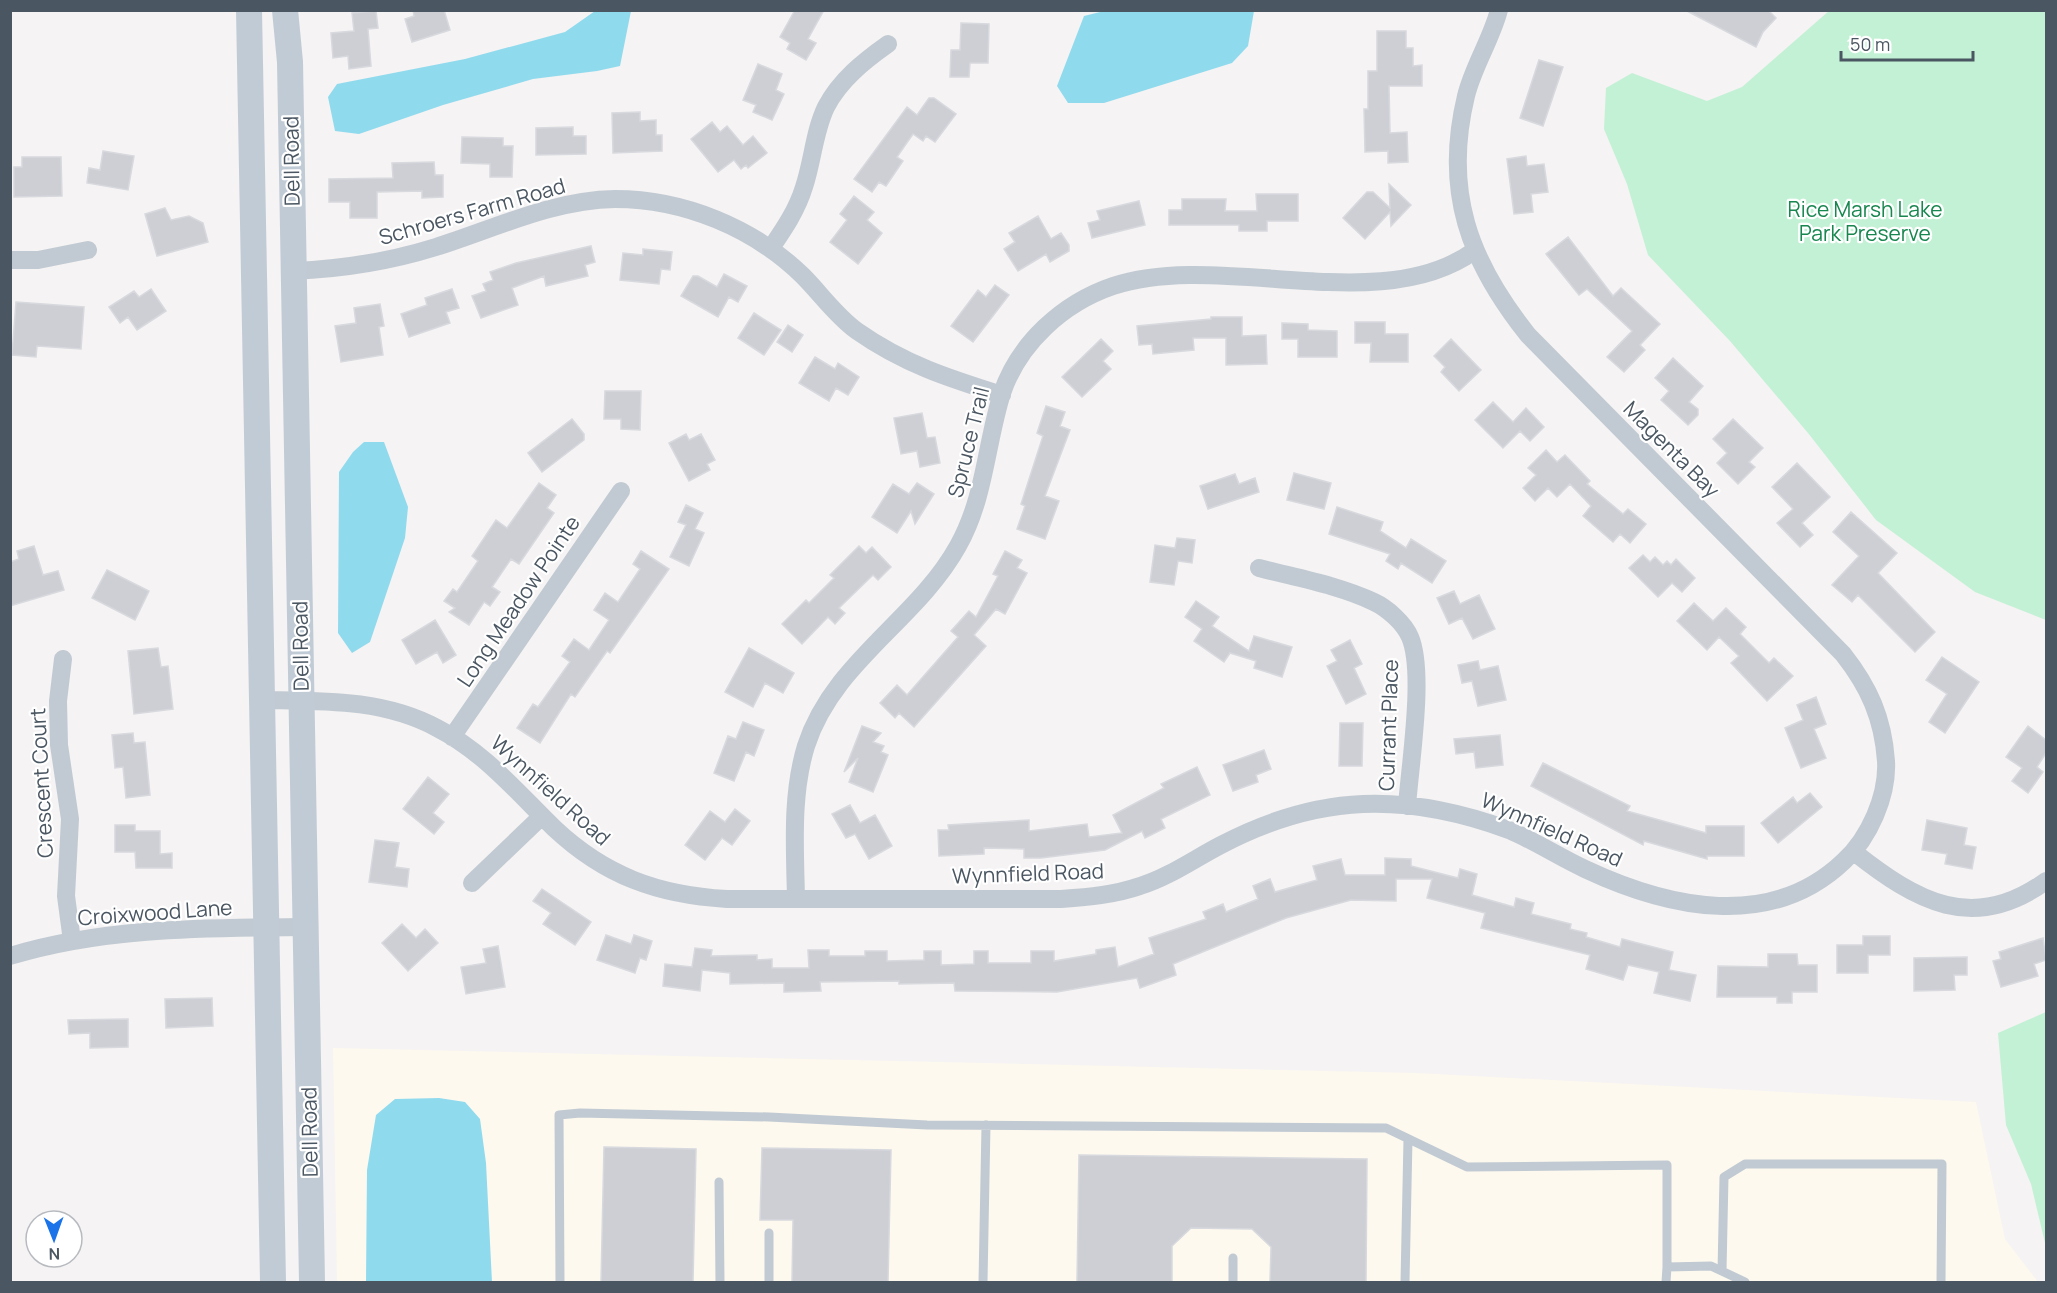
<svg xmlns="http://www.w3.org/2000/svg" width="2057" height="1293" font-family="Manrope,sans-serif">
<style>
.commercial{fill:#fdf9ef}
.green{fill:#c3f1d5}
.water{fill:#90daee}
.building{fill:#cdcfd5;stroke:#d7d9de;stroke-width:1.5}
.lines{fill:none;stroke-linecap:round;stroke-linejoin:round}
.service{stroke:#c1cad2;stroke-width:9}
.minor{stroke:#c1cad2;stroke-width:18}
.secondary{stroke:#c1cbd6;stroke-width:26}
.labels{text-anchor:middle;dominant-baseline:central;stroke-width:4.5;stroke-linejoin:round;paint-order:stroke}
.street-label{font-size:21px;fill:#4a5661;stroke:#fff}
.park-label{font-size:21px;fill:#17864f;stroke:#fff}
</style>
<rect width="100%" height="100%" fill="#f5f3f3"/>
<path class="commercial" d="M333,1048L1416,1073L1976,1102L2005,1239L2038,1282H337Z"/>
<path class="green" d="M1830,10L2046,11V620L1975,592L1876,520L1808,433L1730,341L1648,255L1627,184L1604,129L1606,88L1632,73L1707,101L1742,87Z
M2046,1012V1247L2031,1184L2006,1125L1998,1033Z"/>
<path class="water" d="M1108,10H1254V11L1248,46L1232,63L1104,103H1068L1057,86L1084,16Z
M595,11H631L620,66L597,71L533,79L443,105L359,134L335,131L328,97L337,84L465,59L565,32Z
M364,442H384L408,507L405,538L370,642L352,653L338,633L339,472L353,452Z
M439,1098L465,1102L480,1119L486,1163L492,1282H366L367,1170L376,1115L395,1099Z"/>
<path class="building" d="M413,10H444L450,30L412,42L405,19L414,16Z
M795,10H824L808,39L816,43L806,60L787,49L790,43L780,37Z
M1685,10H1768L1776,18L1763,32L1756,47Z
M376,11L378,28L368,29L371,66L349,69L348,56L333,58L331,33L354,31L352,13Z
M961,23L989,24L988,63H970L969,77H950L951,50H960Z
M1377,31H1406V48H1413V66L1422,65V86H1389L1390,133L1407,132L1408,162L1388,163V151L1365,152L1364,109H1368V71H1377Z
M1539,60L1563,67L1543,126L1520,118Z
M758,64L782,74L776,90L784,94L772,120L753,112L756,105L743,100Z
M929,98H934L956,114L935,142L926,136L923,141L913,134L897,157L903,161L886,186L879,182L872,192L854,179L907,107L917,115Z
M640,112V121L656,120V135H662V151L613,153L612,113Z
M712,122L720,132L727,126L743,145L753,136L767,153L748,168L746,165L741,169L734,160L718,172L691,139Z
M573,127V136H586V154L536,155V128Z
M462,137L503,138V146H513L512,177H490V164L461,163Z
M103,151L134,156L128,190L87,183L89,168L100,170Z
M1526,156L1527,166L1544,164L1548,192L1531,194L1533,212L1514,214L1507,159Z
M22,157H61L62,196L14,197V167H22Z
M434,162L435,175H443V197L422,198V191L377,192V218H350V202H329V179L393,178L392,163Z
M1389,184L1411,205L1391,226L1390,212L1365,239L1343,218L1367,192H1373L1390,208Z
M1256,194H1298V221H1267V231H1239V225H1169V210H1182V199H1226L1225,211H1257Z
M854,196L874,212L867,220L882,233L858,264L830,242L847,220L840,214Z
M1139,201L1145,225L1092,238L1088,223L1100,220L1097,211Z
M165,208L171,220L189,216L203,223L208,242L157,256L145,214Z
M1038,216L1051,239L1061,233L1069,245V251L1050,262L1046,254L1018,271L1004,249L1015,242L1009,233Z
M1568,237L1613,296L1621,288L1660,324L1640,345L1645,350L1624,372L1607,357L1632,331L1587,289L1579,295L1546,254Z
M591,246L595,262L585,265L588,276L546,286L544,276L512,288L518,305L481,318L472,296L486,291L483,284L493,280L490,272L516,263Z
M643,249L672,252L670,270L661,269L659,284L620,280L623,253L643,255Z
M724,274L747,286L738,302L729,297L718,317L681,296L693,276H698L717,287Z
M995,285L1009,295L973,342L951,326L978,290L986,297Z
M151,289L166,311L137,330L128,317L120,323L109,307L134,291L139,297Z
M452,289L459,308L446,312L450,323L409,337L401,314L427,305L425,298Z
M16,302L84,307L81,349L37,346L36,357L12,355Z
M380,304L384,326L379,327L383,355L341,362L335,326L356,323L354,308Z
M754,313L781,330L764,355L738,338Z
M1211,317H1242V336L1266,335L1267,364L1226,365V338H1193L1194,350L1153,354L1152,344L1139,345L1137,326L1211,319Z
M1355,322H1385V334H1408V362H1370L1371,343H1355Z
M1282,323L1308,324V330L1337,331V357H1298V339H1282Z
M788,325L803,335L792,352L777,342Z
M1101,339L1113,351L1103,361L1111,369L1082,397L1062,377Z
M1451,339L1481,370L1459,391L1441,372L1445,367L1434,356Z
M815,357L835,369L838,363L859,377L848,395L836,388L829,401L799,383Z
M1673,358L1703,386L1689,402L1698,409V415L1688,425L1661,400L1669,391L1655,378Z
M605,391H641L640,430L621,429V419H604Z
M1493,402L1513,422L1526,408L1544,427L1530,441L1520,431L1503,448L1475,420Z
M1046,406L1065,412L1060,426L1070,430L1045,496L1059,501L1045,539L1017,529L1025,506L1021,504L1043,436L1037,433Z
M922,413L927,438L935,437L940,463L920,467L917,451L901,454L894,418Z
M572,419L584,434V440L542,472L528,453Z
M1733,419L1763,448L1749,462L1755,467L1738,484L1717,463L1727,453L1713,439Z
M686,434L689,440L701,434L715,460L707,464L710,470L689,481L669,443Z
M1546,450L1557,462L1565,455L1590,481L1587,484L1623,514L1628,509L1646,524L1630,543L1620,534L1613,542L1583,516L1591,506L1570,484L1557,497L1548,488L1535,501L1523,488L1536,475L1528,468Z
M1797,463L1830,497L1802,523L1813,535L1800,547L1777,523L1793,509L1772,487Z
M1294,473L1331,483L1324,509L1287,500Z
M1235,474L1239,484L1255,478L1259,492L1208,509L1200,486Z
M539,483L556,495L547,508L554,513L519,564L511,559L492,587L500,592L490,606L484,602L469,625L449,612L455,608L444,601L453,589L457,592L478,561L472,556L496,520L507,528Z
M917,483L934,494L915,524L911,511L897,533L872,517L893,484L909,494Z
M686,505L703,513L695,529L704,533L689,566L670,557L686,525L678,522Z
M1337,507L1383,522L1380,531L1406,548L1411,539L1446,561L1432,583L1401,563L1398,569L1386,561L1390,554L1329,534Z
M1851,512L1897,553L1878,573L1935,632L1915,652L1858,595L1852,602L1832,585L1859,556L1833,532Z
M1177,538L1195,540L1192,563L1178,561L1174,585L1150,582L1155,545L1175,548Z
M34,546L43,575L58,571L64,590L10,606V562L19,559L17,551Z
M859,546L866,553L872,547L891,567L878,580L873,575L839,608L845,613L835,624L828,617L802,644L782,624L806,600L809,603L834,578L830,575Z
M641,551L669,569L610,653L607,651L575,697L571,694L540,743L517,728L533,704L538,707L570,662L562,656L574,639L589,650L609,620L594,610L605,593L618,602L640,569L633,564Z
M1005,551L1022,560L1017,568L1027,573L1005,614L996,609L974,635L986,646L914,727L899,713L895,718L880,703L897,685L907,695L958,637L951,631L969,611L976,617L998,576L993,574Z
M1643,555L1650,562L1655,557L1663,565L1667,561L1671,565L1676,559L1695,578L1682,592L1672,583L1658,597L1629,568Z
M107,570L149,591L135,620L92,598Z
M1454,591L1460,604L1479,595L1495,629L1473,639L1462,618L1449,624L1437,598Z
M1196,601L1219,617L1212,626L1249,651L1254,636L1292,647L1282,677L1254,668L1256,661L1230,653L1224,662L1194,641L1202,629L1185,617Z
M1694,603L1713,621L1726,608L1746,627L1740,634L1769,663L1774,658L1793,676L1767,701L1731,663L1739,656L1719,637L1707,650L1677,621Z
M435,620L456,655L443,663L437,652L416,664L402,640Z
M1350,640L1362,664L1354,668L1366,694L1346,704L1327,666L1337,661L1331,650Z
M158,648L161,667L168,666L173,709L134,714L128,651Z
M749,648L794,673L783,693L765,683L753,707L725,692Z
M1942,657L1979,682L1945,733L1929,722L1947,694L1926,680Z
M1478,661L1480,670L1498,666L1506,700L1478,706L1472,681L1462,683L1458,665Z
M1816,697L1826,724L1814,729L1826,758L1801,768L1785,728L1803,720L1797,705Z
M743,722L764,730L754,756L746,752L734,781L714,773L728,736L736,739Z
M1340,723H1363L1362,766H1339Z
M862,726L881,733L873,742L884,746L881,752L888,755L873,792L849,782L858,758L844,772Z
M2028,726L2046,740V753L2037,767L2043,772L2028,793L2012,781L2022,768L2006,757Z
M133,733L134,743L145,742L150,795L126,798L123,767L115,768L112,735Z
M1500,735L1503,765L1476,768L1474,752L1456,754L1454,739Z
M1264,750L1271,769L1256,775L1258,782L1233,791L1223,765Z
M1543,763L1630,806L1627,811L1706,833V826H1744V856H1707V859L1644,841L1643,845L1531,786Z
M1197,767L1210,795L1161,819L1165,828L1145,838L1142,831L1105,850L1041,858H1024V849L984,848V854L939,856L938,830H949L948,825L1029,820V831L1087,824L1089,837L1122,833L1113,815L1164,788L1161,784Z
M428,777L449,794L433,813L444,822L434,834L403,809Z
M1810,793L1822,807L1778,843L1761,823L1793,797L1797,803Z
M850,805L860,823L875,815L892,846L869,859L855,834L846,838L832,814Z
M735,809L750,821L732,845L722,838L705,860L685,845L710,811L725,822Z
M1927,820L1967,828L1964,845L1976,847L1972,869L1945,864L1947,854L1922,850Z
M115,825H135V831H160V854L172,853V868H136L135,852H115Z
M375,840L399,843L395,867L409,869L407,887L369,882Z
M1385,858L1411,859V866L1458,878L1460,869L1477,874L1472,895L1514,907L1516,898L1534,903L1531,914L1571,924L1570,929L1587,933L1586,937L1620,947L1622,939L1673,952L1669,970L1696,975L1690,1001L1654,993L1659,972L1628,965L1623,980L1586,969L1590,955L1481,928L1485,913L1427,898L1432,879H1396V901L1351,900L1286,918L1173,964L1176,975L1140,988L1137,978L1057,992L955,991L954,983L899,984V981L820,982L821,991L784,992V983L730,984V973L702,970L700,991L663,986L665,964L692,967L695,948L712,950L711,956L757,955V960L772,959V968H809L808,950H829V956H865V951H887V961L924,960V951H941V965L974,964V951H988V963H1031V951H1054V961L1096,954V950L1115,947L1118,967L1154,954L1149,938L1206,919L1203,912L1223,904L1226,912L1258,899L1253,886L1270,879L1275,892L1317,880L1313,866L1341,859L1345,875H1385Z
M542,889L591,922L575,945L543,924L551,913L533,901Z
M402,924L416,938L425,929L438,943L408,971L382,943Z
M606,935L631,944L634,935L652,941L646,960L640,958L635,973L597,960Z
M1863,936H1890V955H1868V973H1837V945H1863Z
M2043,938L2046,960L2034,964L2038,976L2001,987L1993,961L2001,959L1999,952Z
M498,946L505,987L466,994L461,967L486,963L483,949Z
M1768,954H1797L1798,965H1817V992H1792V1003H1777V997H1717L1718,966L1768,967Z
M1967,957V975H1954L1955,990L1914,991V958Z
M212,998L213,1026L166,1028L165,999Z
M128,1019V1047L90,1048V1033L69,1034L68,1020Z
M604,1147L696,1149L693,1282H601Z
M762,1148L891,1150L888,1282H792L793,1220H760Z
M1079,1155L1367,1159L1366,1282H1270L1271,1247L1252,1229L1191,1228L1172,1246V1282H1077Z"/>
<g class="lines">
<path class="service" d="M719,1182L720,1282
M1722,1271L1724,1177L1745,1164H1942L1941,1282
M560,1282L559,1115L580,1113L769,1117L927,1125L1386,1128L1467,1167L1667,1165V1267
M769,1282V1233
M983,1282L986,1125
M1233,1282V1258
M1405,1282L1408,1139
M1666,1282L1667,1267L1711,1266L1745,1282"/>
<path class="minor" d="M771,248C784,229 797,210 804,187C813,160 814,132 826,107C840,80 864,61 888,44
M10,260H38L88,250
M293,271C342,269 388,262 436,247C494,229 552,200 615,199C684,199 754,228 803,276C821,294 836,316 857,331C904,364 948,378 1002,395
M1259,568C1297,578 1338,585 1374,602C1387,608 1404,623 1410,637C1425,672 1410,764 1407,806
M63,659L58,701L59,745L70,819L66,896L72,941
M264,700C323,701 383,699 437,728C484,752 517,792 554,828C605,876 658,895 727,899H1061C1088,897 1114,895 1140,886C1169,877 1194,859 1221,845C1265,822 1313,806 1363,804C1412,802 1463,813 1509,830C1535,841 1559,857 1585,869C1668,908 1771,931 1844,861C1869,838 1888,796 1886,761C1883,718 1869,687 1843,654L1528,335C1469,261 1443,191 1466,96C1473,67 1491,40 1499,10
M452,737L621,491
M1854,852C1916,901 1973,934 2046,881
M472,883L542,816
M796,899C795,848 791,795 806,746C833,662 917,620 958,546C985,498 986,444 1002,393C1019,343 1063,303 1113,286C1221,250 1380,319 1474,251
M10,956C105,927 206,928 304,927"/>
<path class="secondary" d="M249,10L273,1282
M285,10L290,62L312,1282"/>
</g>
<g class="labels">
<g class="street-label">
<text transform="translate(291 161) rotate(-91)">Dell Road</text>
<text transform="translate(472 211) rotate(-16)">Schroers Farm Road</text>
<text transform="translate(968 442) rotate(-76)">Spruce Trail</text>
<text transform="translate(1672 449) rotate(45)">Magenta Bay</text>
<text transform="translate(518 601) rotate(-56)">Long Meadow Pointe</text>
<text transform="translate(300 646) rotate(-91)">Dell Road</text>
<text transform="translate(1388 725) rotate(-88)">Currant Place</text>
<text transform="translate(41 783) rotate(-93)">Crescent Court</text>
<text transform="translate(551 790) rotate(42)">Wynnfield Road</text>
<text transform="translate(1552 829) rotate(24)">Wynnfield Road</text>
<text transform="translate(1028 873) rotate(-2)">Wynnfield Road</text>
<text transform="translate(155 912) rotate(-4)">Croixwood Lane</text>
<text transform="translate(309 1132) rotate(-91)">Dell Road</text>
</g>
<g class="park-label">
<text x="1865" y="209">Rice Marsh Lake<tspan x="1865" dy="24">Park Preserve</tspan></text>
</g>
</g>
<rect width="2057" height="1293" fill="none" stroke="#4a5661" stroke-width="24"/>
<g transform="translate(54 1239) rotate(179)"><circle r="28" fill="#ffffff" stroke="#b7bbc0" stroke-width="1.5"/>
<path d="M0-4.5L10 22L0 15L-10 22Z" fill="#1a73e8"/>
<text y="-9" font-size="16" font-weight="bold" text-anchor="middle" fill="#4a5661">N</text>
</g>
<path d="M1841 51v9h132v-9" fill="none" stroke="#4a5661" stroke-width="3"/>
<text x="1850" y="51" font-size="18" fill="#4a5661" stroke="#ffffff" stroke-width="4.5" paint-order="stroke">50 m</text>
</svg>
